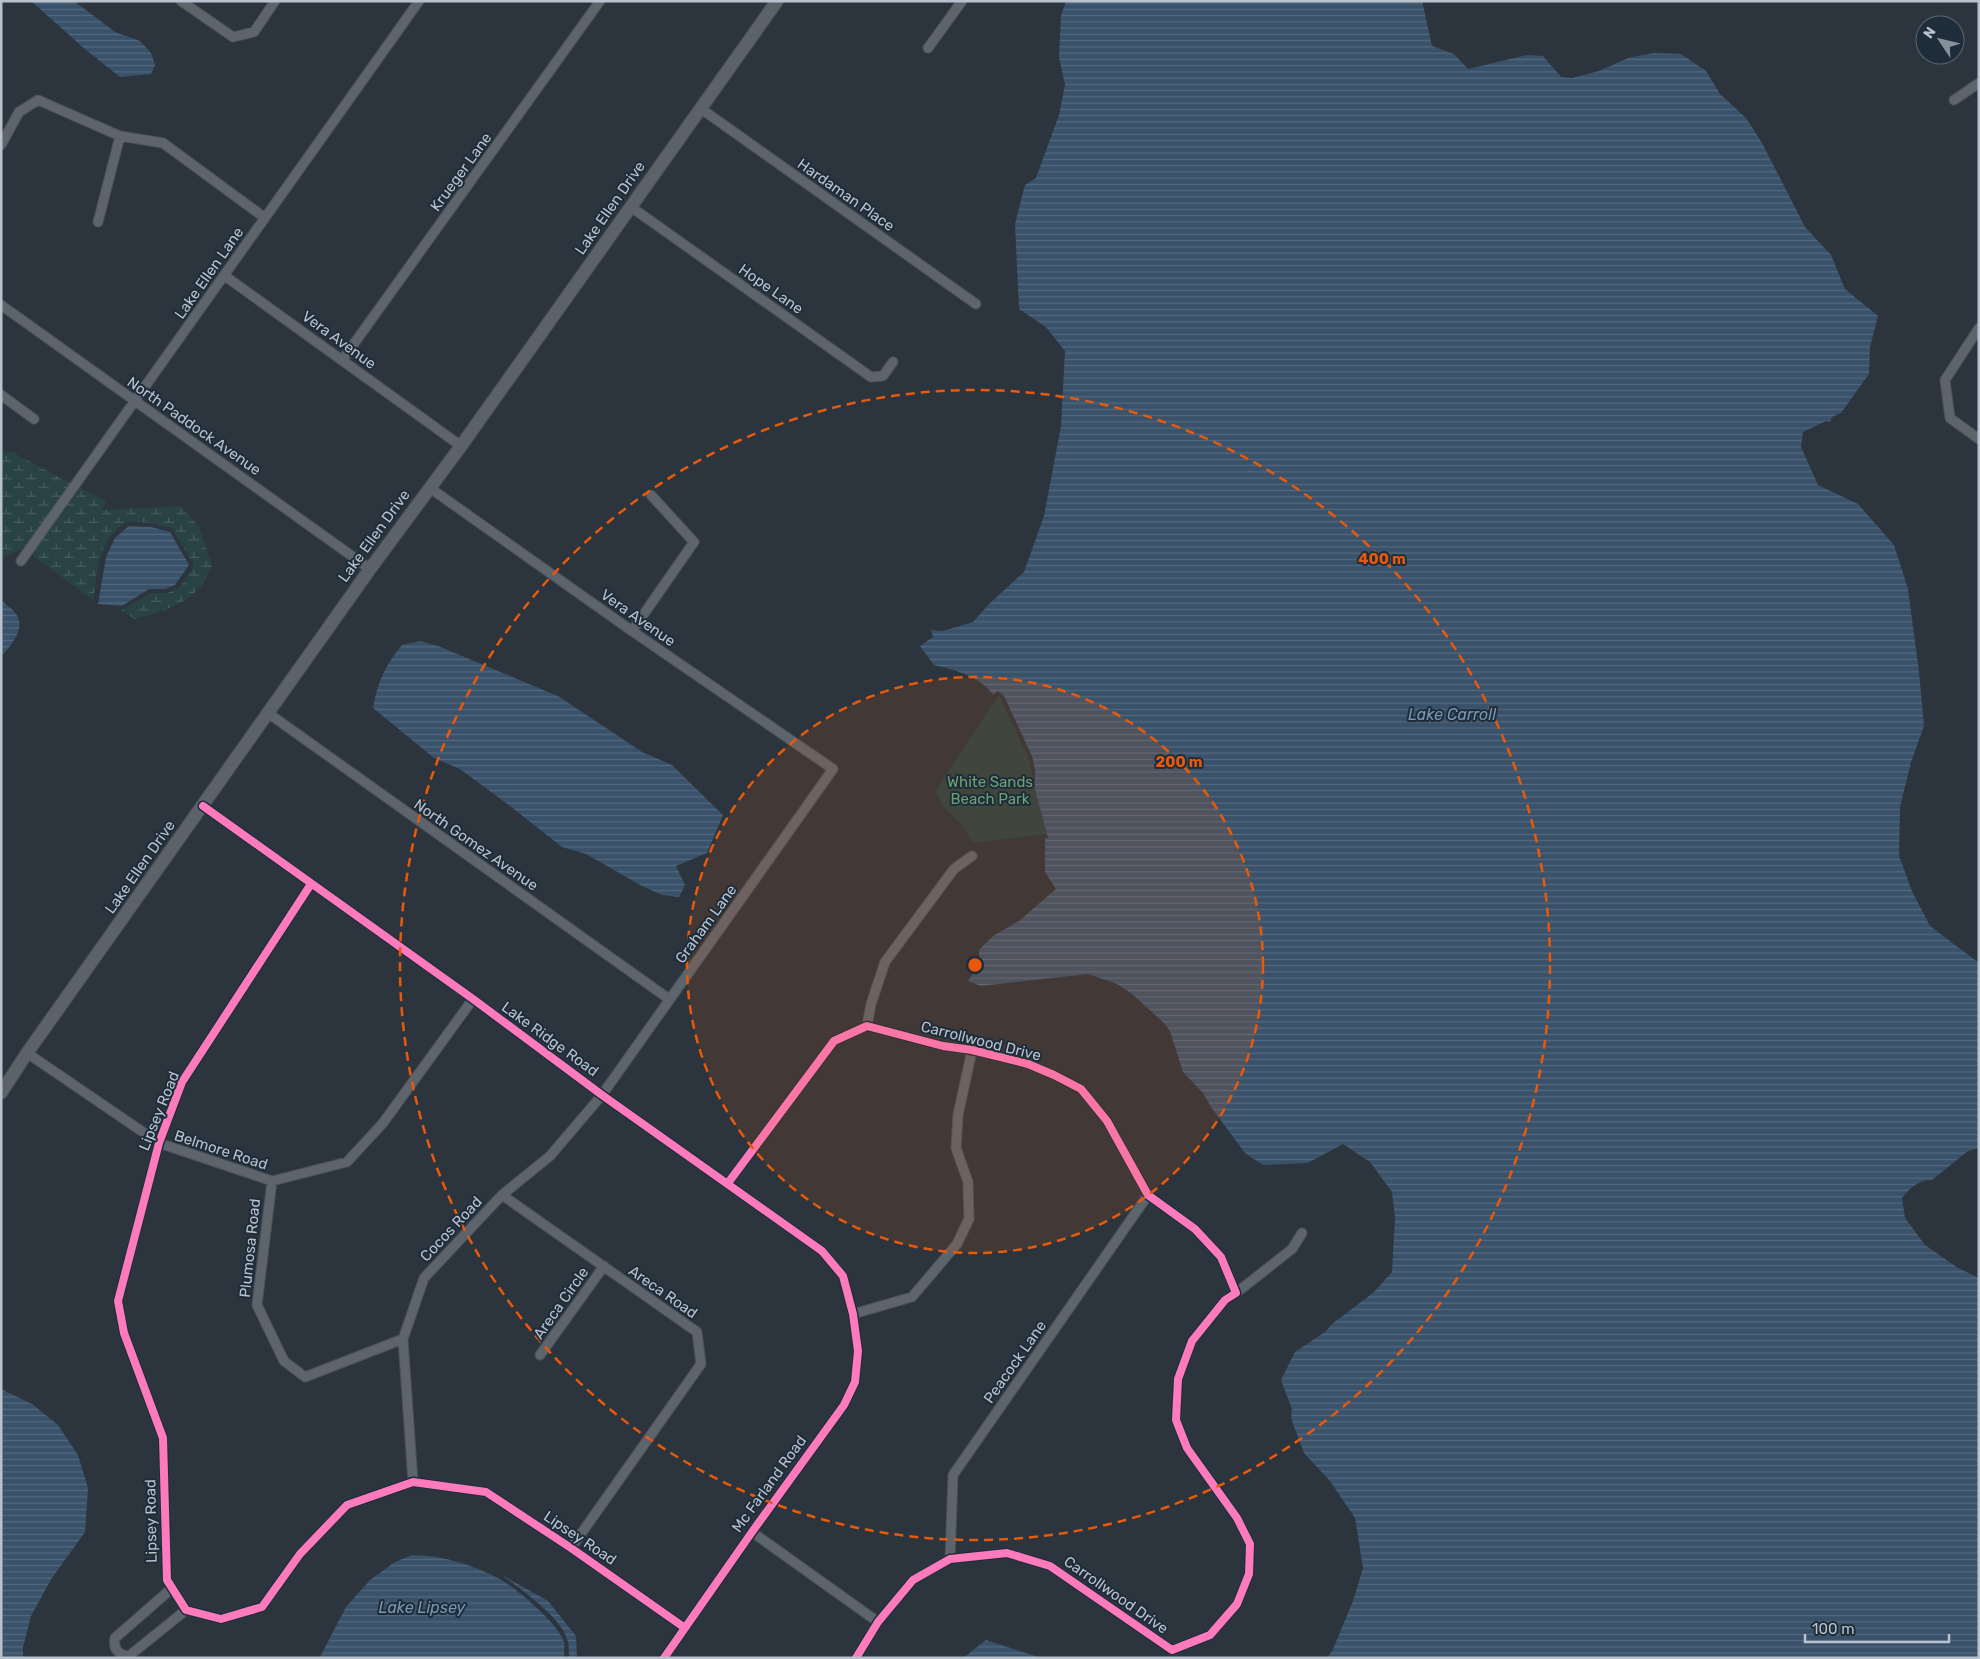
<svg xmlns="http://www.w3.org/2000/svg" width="1980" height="1659" font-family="Rubik,sans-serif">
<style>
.wetland{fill:url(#wetland-marsh)}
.park{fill:#294345}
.water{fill:url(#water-rules)}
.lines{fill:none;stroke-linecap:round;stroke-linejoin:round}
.street-casing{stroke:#4b5158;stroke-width:11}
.secondary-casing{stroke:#4b5158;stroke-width:14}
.street{stroke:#5d646b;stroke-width:9}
.secondary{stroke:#5c6269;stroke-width:12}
.cycleway-casing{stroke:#1f2c3a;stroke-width:11}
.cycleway{stroke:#fd7abc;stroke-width:8}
.ring{fill:none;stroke:#e8590c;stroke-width:2.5;stroke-dasharray:9 6}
.labels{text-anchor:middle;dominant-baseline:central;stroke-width:4;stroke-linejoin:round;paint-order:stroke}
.street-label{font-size:15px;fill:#b8c2ce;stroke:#1f2c3a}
.park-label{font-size:15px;fill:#6da074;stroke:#1f2c3a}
.water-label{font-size:16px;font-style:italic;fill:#7696b2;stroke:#1f2c3a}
.centre{fill:#e8590c;stroke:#1f2c3a;stroke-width:2.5}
.ring-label{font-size:15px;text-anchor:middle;font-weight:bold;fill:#e8590c;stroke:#1f2c3a;stroke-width:4;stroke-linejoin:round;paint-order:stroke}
</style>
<defs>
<pattern id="wetland-marsh" width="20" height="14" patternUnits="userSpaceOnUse" patternTransform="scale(1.25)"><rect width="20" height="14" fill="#294345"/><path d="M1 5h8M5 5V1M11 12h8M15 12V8" fill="none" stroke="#465c5f"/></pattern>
<pattern id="water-rules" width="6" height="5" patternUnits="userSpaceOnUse" patternTransform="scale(1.25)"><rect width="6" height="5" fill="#39526a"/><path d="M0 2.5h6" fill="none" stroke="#54697e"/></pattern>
</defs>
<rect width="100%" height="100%" fill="#2c353e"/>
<path class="wetland" d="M12,452L70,483L22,551L19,550L1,559V453Z
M80,488L106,501L101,510L181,506L199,527L212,566C208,573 205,581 200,587C184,606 157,613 134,619L121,610L151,593H167L179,588L193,568V563L172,528L151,523L129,521C100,533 95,574 94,601L32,555Z"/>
<path class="park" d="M999,695L1028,757L1047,834L972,843C970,838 968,833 965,829C955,816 939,807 936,790Z"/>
<path class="water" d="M31,1H74L115,32L140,41L151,53L155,65L151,74L120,77L86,50Z
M1066,1H1422L1432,46L1454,54L1468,69L1527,55L1543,56L1561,77L1572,78L1599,71L1628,58L1654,53L1681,54L1706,71L1720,94L1746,118L1762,143L1805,227L1831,255L1845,289L1878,316L1870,347L1869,374L1841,413L1832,417L1830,422L1826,421L1803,432L1801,447L1818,485L1858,504L1894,545L1908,589L1919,672L1924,726L1911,762L1900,807L1899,856L1912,891L1930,926L1979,963V1148L1968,1151L1932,1180C1919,1179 1909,1189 1902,1198L1905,1218L1925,1245L1958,1268L1979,1278V1658H1327L1333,1649L1353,1601L1363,1568L1355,1518L1330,1481L1304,1453L1291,1418L1292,1409L1281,1380L1295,1352L1325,1332L1332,1324L1373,1293L1392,1272L1395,1217L1392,1192L1370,1162L1343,1144L1308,1163L1263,1165L1245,1153L1211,1107L1203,1093L1183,1072L1170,1031L1164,1023L1131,993L1117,984L1088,974L981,986L968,981L979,964V950L993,936L1019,921L1056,889L1045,872V838H1048L1035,789V769L1032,756L1004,696L998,691L993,695C980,676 955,670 934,665L920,646L933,637L931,630L943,631L973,622L989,604L1024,572L1044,516L1061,426L1065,351L1046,327L1019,309L1015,224L1025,185L1036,178L1059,115L1065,85L1059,57L1061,16Z
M129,526L151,527L170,532L189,565L175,585L165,589H149L122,606L98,604L106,557L115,538Z
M1,600C5,604 14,610 16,614C26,627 12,645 3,654L1,652Z
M420,641L438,646L558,696L642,752L672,765L723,815L707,853L676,866L685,885L679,897L662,895L642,886L586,854L562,847L510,806L460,769L434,758L373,708C377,683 386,664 402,645Z
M1,1389L32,1404L58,1425L78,1455L88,1488L85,1532L52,1578L31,1616L23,1647V1658H1Z
M412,1555C441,1555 470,1564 496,1577C513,1585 559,1624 564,1642C565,1647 564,1653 564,1658H318L321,1655L346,1607L370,1580L395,1562Z
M502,1575L548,1601L576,1636L577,1658H569C569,1653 569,1647 568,1642C563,1618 521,1590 502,1575Z
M986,1640L1041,1658H963Z"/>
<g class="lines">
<g class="street-casing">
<path id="street" d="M181,1L233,37L254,32L275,1
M928,48L962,1
M1954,100L1979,83
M700,108L976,304
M1,145L19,112L38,100L120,136L163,143L265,218
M631,207L871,377L883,376L893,362
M98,222L120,136
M225,276L461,446
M1,305L370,569
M1979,328L1945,380L1950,418L1979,439
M343,359L600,1
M1,395L34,419
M21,561L419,1
M632,631L694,542L651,495
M268,713L669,999
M203,806L473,999L602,1095L822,1251L843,1276L853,1314L858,1351L855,1382L844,1405L752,1532L664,1658
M311,884L182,1082L159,1143L118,1301L124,1333L163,1438L167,1580L186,1610L221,1619L262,1607L300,1554L347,1505L413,1482L486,1492L571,1548L685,1628
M867,1026L871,1004L885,962L954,869L972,856
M27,1053L159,1143L272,1181L347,1162L383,1123L473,999
M272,1181L257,1305L284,1361L305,1377L403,1339
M728,1183L834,1041L867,1026L943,1046L972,1050L1028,1064L1054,1075L1081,1089L1107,1121L1148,1195L1195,1229L1221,1257L1236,1293L1225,1300L1192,1341L1178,1379L1176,1420L1187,1448L1237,1518L1250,1544L1249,1574L1237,1604L1210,1635L1172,1650L1050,1566L1007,1553L950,1559L913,1580L878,1622L856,1658
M502,1195L697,1332L701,1364L571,1548
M1236,1293L1292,1249L1302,1233
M853,1314L912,1297L957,1244L969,1219L968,1182L956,1148L958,1115L972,1050
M540,1355L604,1266
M413,1482L403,1339L424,1278L502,1195L550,1156L602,1095L833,769L632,631L430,488
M752,1532L878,1622
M950,1559L953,1475L1148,1195
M171,1589L115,1638C113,1649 118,1655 129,1656L186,1610"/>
</g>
<g class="secondary-casing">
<path id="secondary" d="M1,1093L27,1053L370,569L461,446L777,1"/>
</g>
<use href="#street" class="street"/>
<use href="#secondary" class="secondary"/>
<g class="cycleway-casing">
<path id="cycleway" d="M203,806L473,999L602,1095L822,1251L843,1276L853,1314L858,1351L855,1382L844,1405L752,1532L664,1658
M311,884L182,1082L159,1143L118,1301L124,1333L163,1438L167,1580L186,1610L221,1619L262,1607L300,1554L347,1505L413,1482L486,1492L571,1548L685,1628
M728,1183L834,1041L867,1026L943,1046L972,1050L1028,1064L1054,1075L1081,1089L1107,1121L1148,1195L1195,1229L1221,1257L1236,1293L1225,1300L1192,1341L1178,1379L1176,1420L1187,1448L1237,1518L1250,1544L1249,1574L1237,1604L1210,1635L1172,1650L1050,1566L1007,1553L950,1559L913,1580L878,1622L856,1658"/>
</g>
<use href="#cycleway" class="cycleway"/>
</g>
<circle cx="975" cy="965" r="288" fill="#e8590c" fill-opacity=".12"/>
<g class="ring">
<circle cx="975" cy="965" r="288"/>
<circle cx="975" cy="965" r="575"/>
</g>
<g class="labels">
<g class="street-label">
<text transform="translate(461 172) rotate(-54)">Krueger Lane</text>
<text transform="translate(846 195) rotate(35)">Hardaman Place</text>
<text transform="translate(610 208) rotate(-55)">Lake Ellen Drive</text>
<text transform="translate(209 273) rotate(-55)">Lake Ellen Lane</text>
<text transform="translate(771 289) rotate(35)">Hope Lane</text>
<text transform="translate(339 340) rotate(36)">Vera Avenue</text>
<text transform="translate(194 426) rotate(35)">North Paddock Avenue</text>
<text transform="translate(374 536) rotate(-54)">Lake Ellen Drive</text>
<text transform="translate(638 618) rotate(35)">Vera Avenue</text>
<text transform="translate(476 845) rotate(35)">North Gomez Avenue</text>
<text transform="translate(140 867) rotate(-55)">Lake Ellen Drive</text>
<text transform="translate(706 924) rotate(-54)">Graham Lane</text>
<text transform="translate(550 1039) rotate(36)">Lake Ridge Road</text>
<text transform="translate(981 1041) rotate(14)">Carrollwood Drive</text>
<text transform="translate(159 1111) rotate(-68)">Lipsey Road</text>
<text transform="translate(221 1150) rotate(18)">Belmore Road</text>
<text transform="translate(451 1229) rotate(-47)">Cocos Road</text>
<text transform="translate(250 1248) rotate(-84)">Plumosa Road</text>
<text transform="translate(663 1292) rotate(35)">Areca Road</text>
<text transform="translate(561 1303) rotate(-55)">Areca Circle</text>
<text transform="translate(1015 1362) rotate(-55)">Peacock Lane</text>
<text transform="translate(769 1484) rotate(-54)">Mc Farland Road</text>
<text transform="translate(151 1521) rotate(-91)">Lipsey Road</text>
<text transform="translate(580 1538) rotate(34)">Lipsey Road</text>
<text transform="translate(1116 1595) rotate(35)">Carrollwood Drive</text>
</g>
<g class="park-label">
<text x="990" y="782">White Sands<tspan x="990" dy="17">Beach Park</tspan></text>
</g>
<g class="water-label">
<text x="1452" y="714">Lake Carroll</text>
<text x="422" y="1607">Lake Lipsey</text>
</g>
</g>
<circle cx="975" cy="965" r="8" class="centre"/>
<g class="ring-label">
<text x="1382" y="564">400 m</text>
<text x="1179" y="767">200 m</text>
</g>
<rect width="1980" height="1659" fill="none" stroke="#b8c2ce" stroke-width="5"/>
<g transform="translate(1940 40) rotate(305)"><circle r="24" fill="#1f2c3a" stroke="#5c6875"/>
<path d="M0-4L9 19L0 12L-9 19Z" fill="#87919c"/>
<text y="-8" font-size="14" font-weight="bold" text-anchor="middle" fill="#b8c2ce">N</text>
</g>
<path d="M1805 1634v8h144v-8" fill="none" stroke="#b8c2ce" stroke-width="2.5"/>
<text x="1812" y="1634" font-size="15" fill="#b8c2ce" stroke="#1f2c3a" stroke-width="4" paint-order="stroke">100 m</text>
</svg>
